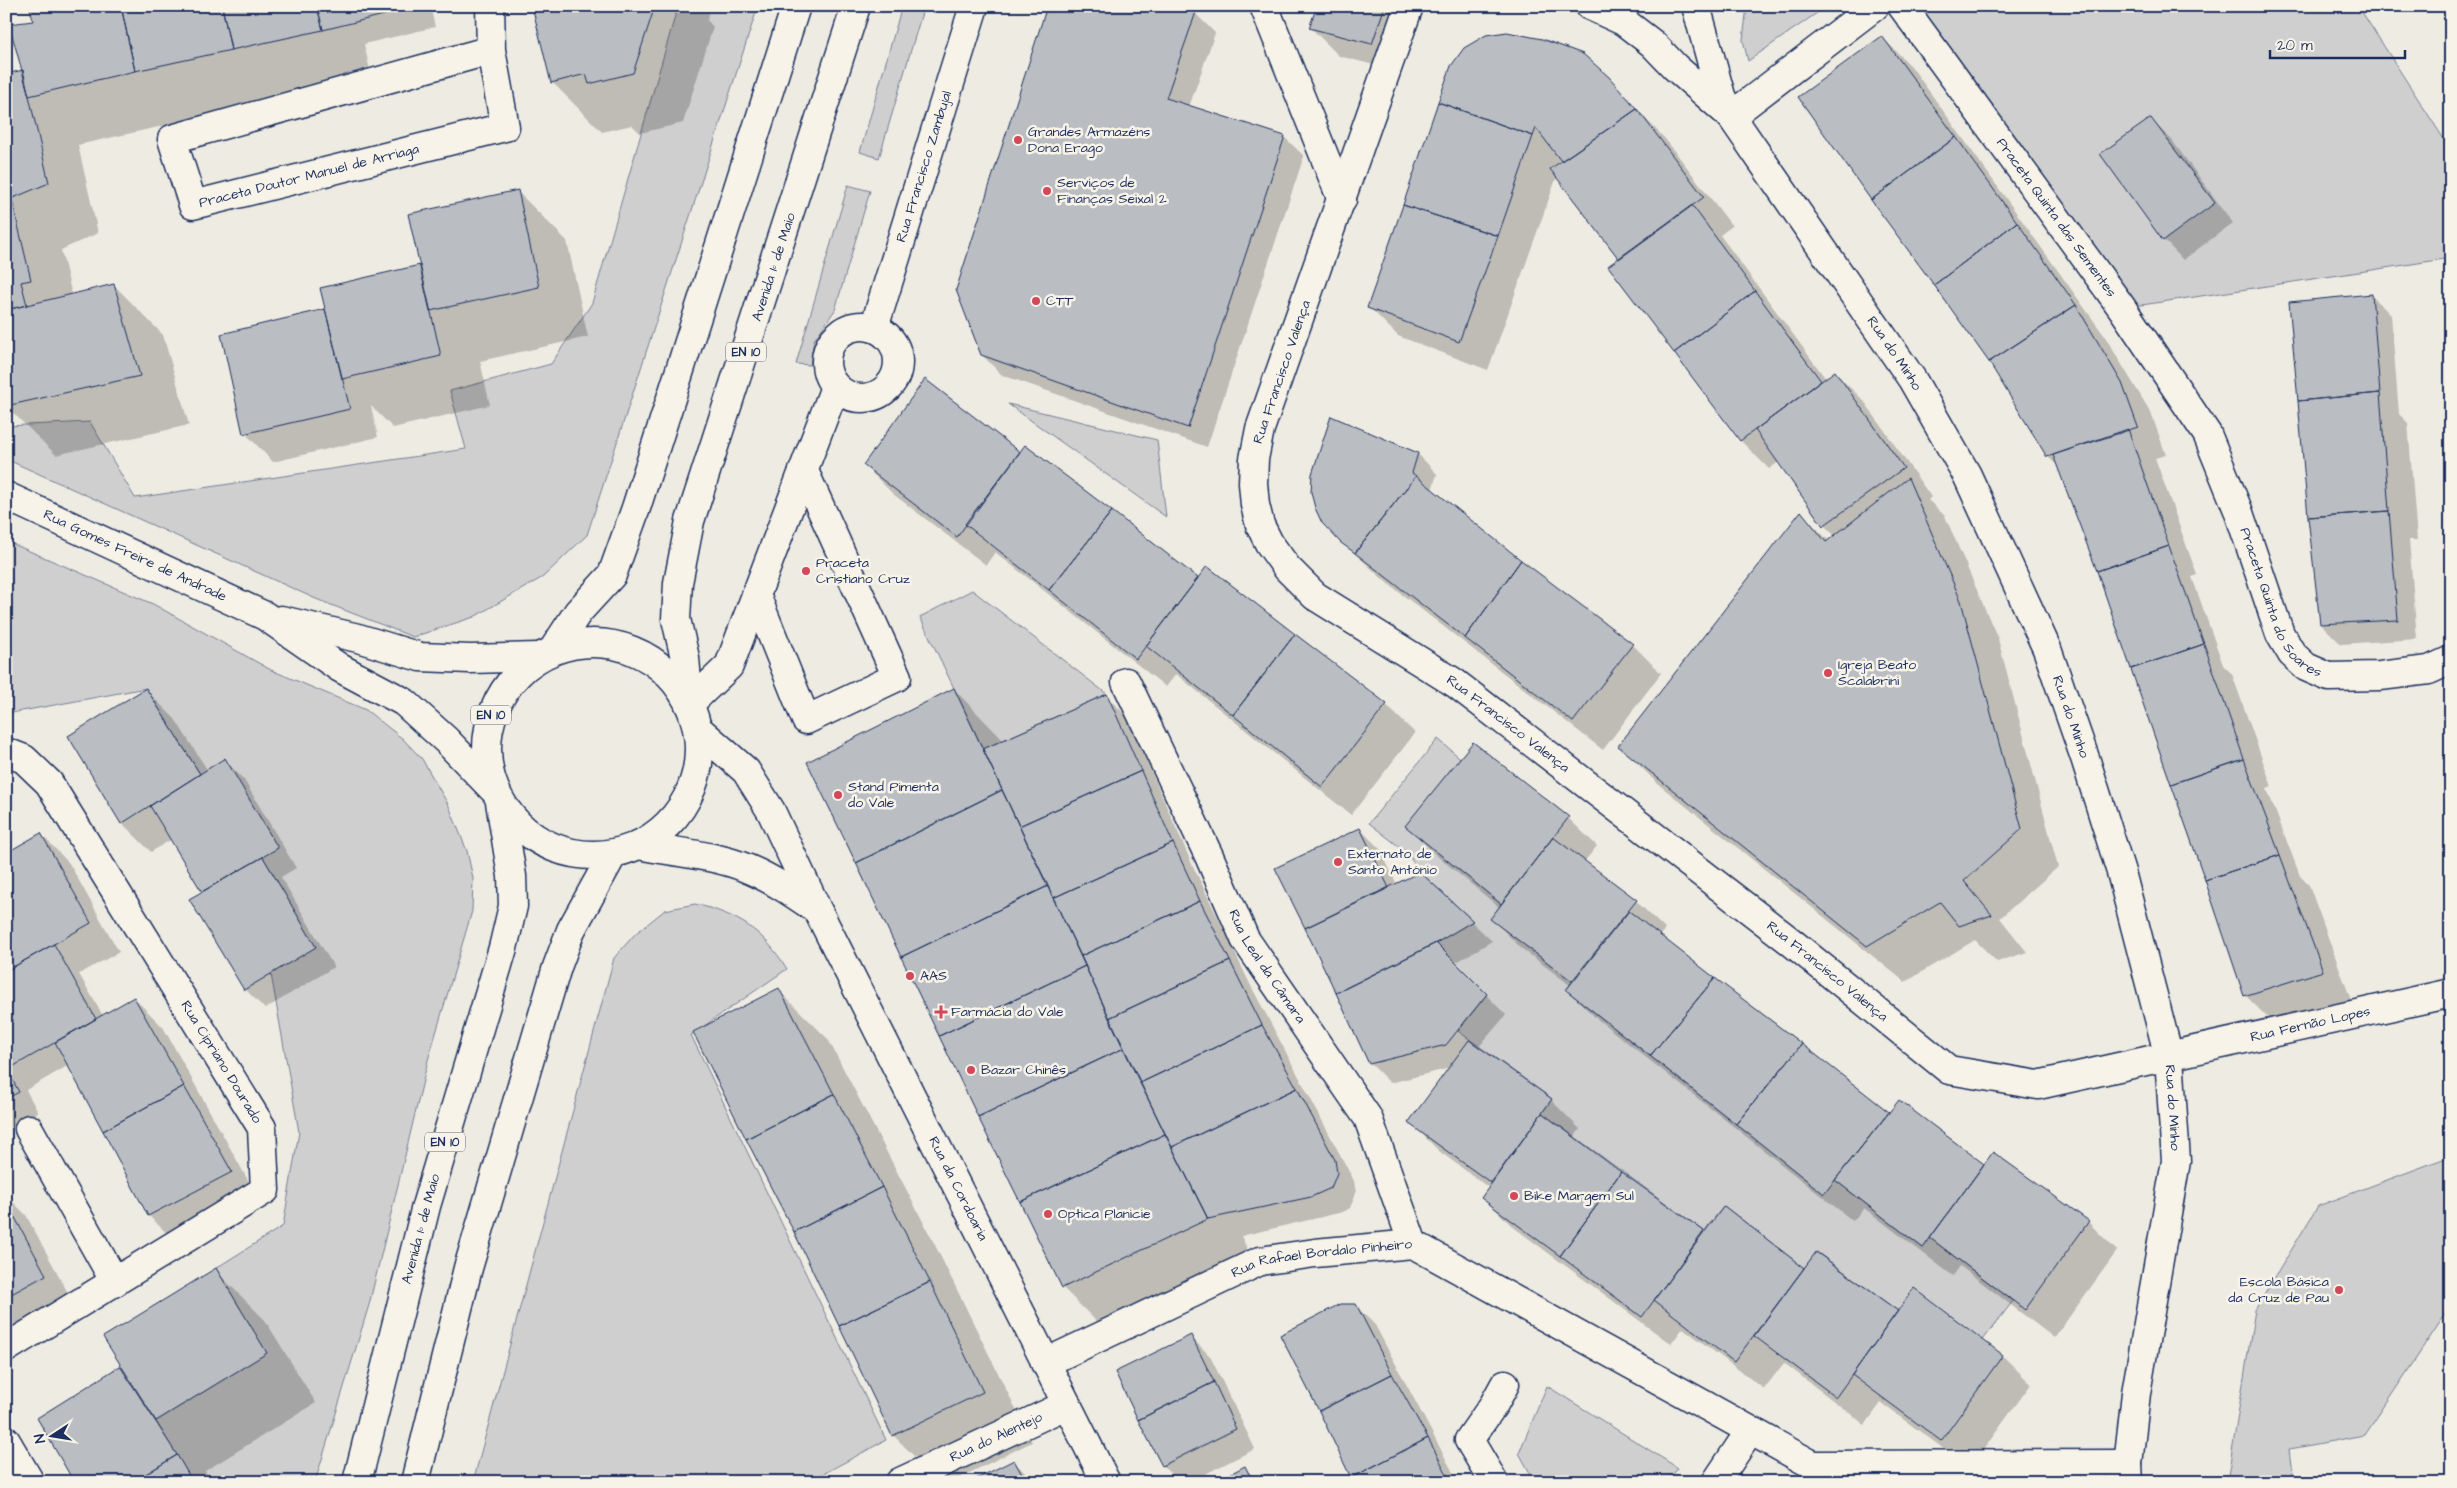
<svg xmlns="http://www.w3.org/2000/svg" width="2457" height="1488" font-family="'Architects Daughter',sans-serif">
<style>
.green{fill:#cfcfcf;stroke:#757f96}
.shadow{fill:#0003}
.building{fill:#babdc2;stroke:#1b2f5e}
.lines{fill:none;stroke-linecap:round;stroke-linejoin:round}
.minor-casing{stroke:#1b2f5e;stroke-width:31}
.tertiary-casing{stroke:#1b2f5e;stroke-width:31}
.primary-casing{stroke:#1b2f5e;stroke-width:31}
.minor{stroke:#f7f3e8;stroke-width:28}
.tertiary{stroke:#f7f3e8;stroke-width:28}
.primary{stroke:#f7f3e8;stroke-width:28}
.poi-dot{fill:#d1495b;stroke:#f7f3e8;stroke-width:2}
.labels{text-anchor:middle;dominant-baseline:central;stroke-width:5;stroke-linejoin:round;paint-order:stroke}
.shield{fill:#f7f3e8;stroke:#5d6a87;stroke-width:1}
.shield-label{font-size:12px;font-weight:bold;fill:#1b2f5e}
.poi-label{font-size:14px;fill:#1b2f5e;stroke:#f7f3e8;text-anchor:start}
.street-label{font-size:14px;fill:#1b2f5e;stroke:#f7f3e8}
</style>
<rect width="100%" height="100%" fill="#eeebe2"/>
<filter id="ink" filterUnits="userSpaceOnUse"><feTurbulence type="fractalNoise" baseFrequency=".02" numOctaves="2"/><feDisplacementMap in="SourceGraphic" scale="10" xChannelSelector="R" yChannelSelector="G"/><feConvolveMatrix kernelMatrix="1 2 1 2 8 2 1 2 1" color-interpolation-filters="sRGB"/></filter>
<g filter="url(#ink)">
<path class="green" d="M678,6H758L587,535L543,577L474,617L413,637L316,599L6,459V426L90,422L135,498L466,449L450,391L551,364L592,303Z
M902,6H924L879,158L860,152Z
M1747,6H1827L1748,61L1743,40Z
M1902,6H2358L2451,150V258L2122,308Z
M848,185L870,191L835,310L814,340L810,365L796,364Z
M1008,404L1157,440L1166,517Z
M6,541L153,604L271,670L366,710L403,739L422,759L449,806L467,851L473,878L472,911L428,1060L369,1305L315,1482H193L156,1421L266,1353L216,1268L283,1226L299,1132L271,974L315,946L263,857L200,774L146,688L6,714Z
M972,590L1107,694L983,749L920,617Z
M1438,739L1460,758L1406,826L1501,904L1491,919L1572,981L1566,990L1824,1193L1835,1180L1923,1248L1930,1238L2013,1301L1983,1340L1898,1311L1817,1252L1804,1268L1724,1206L1704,1231L1542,1113L1552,1099L1458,1031L1487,994L1436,943L1473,921L1420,872L1406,852L1369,823Z
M695,904C739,915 763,930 787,969L691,1035L886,1440L808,1482H473L614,958L635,934L665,910Z
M2451,1156V1306L2365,1435L2290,1449L2294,1482H2227L2255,1310L2318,1206Z
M1547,1386L1678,1468L1667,1482H1535L1519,1453Z"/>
<path class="shadow" d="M41,6H430L435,27L364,44L372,79L78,145L98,233L61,250L72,295L114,285L163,335L189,425L56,455L6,406V76L25,71L35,22Z
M533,6H711L707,20L713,27L683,123L640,133L632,125L602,132L552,82Z
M1318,6H1423L1401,72L1339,56L1310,27Z
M1195,13L1215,33L1189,107L1284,137L1304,156L1207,447L1002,375L982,355Z
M1507,34L1554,43L1576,51L1589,59L1666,140L1732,226L1720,235L1826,379L1835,373L1864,401L1931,497L1928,500L1945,516L1998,639L2058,867L2000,918L2027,952L1997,962L1975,940L1905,982L1657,783L1620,746L1801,513L1829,541L1835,536L1824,525L1779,462L1769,469L1740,440L1620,259L1557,176L1488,370L1398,336L1369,307Z
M1882,37L1911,66L2104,335L2151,413L2166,455L2155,458L2197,575L2192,577L2223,665L2232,674L2272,787L2267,789L2300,876L2309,885L2351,1000L2274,1024L2245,995L2133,668L2059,467L2048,457Z
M2151,120L2171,139L2233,223L2183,260L2164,240Z
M517,191L567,241L588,337L480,361L490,405L393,428L371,406L378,437L273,462L245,433L222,334L327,310L421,266Z
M2371,295L2391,315L2399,414L2408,423L2417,540H2409L2417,639L2341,644L2321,624Z
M1020,454L1198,579L1386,705L1415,733L1351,815L1176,674L1166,687L995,552L986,565L893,494L864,465Z
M1418,454L1437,474L1432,490L1521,561L1633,645L1661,673L1603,750L1386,582L1342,542Z
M954,689L1004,741L1106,696L1126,715L1192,864L1249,982L1354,1181L1356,1193L1350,1208L1343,1212L1241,1236L1257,1269L1113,1338L1063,1288L940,1036Z
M146,690L175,719L208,771L225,760L244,780L296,868L281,877L334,967L265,1009L245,989L191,900L204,892L172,839L151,852L122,823Z
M1568,818L1597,846L1584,862L1636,901L1665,929L1660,937L1889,1113L1899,1102L1984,1166L2088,1222L2117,1251L2054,1338L1960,1266L1953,1276L1864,1208L1853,1221L1596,1018L1567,990L1570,985L1521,948L1492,919L1500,908L1436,855L1407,826Z
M1360,829L1380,849L1397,885L1420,873L1492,941L1455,963L1506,1015L1478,1048L1551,1100L1580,1129L1574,1138L1705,1233L1724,1208L1805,1269L1898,1313L2002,1355L2031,1384L1970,1468L1881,1403L1865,1425L1784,1363L1764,1389L1683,1328L1671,1344L1512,1226L1483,1197L1489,1188L1439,1151L1410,1122L1450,1068L1390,1083L1370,1063Z
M41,834L69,863L119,952L79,974L103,1016L134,998L163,1027L260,1202L178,1244L149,1216L69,1065L26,1090L38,1112L6,1130V972L9,970L6,965V853L7,854Z
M778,990L828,1039L932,1239L1032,1442L951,1482H940L893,1435L796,1232Z
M6,1195L26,1215L74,1304L6,1342Z
M215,1270L265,1320L316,1403L205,1471L211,1482H76L38,1418L122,1366Z
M1355,1305L1375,1325L1458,1482H1356Z
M1190,1336L1210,1356L1255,1449L1189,1482H1179L1163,1466L1116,1373Z
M1014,1462L1034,1482H973Z
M1245,1468L1259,1482H1217Z"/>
<path class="building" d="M37,6H121L135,71L29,96L9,24L33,21L30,8Z
M121,6H222L231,50L135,71Z
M222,6H317L323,30L231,50Z
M317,6H416V7L323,30Z
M532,6H655L633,73L589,84L586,74L551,83Z
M1047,6H1171L1196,12L1166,98L1285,136L1188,428L981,355L956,290Z
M1317,6H1385L1372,44L1309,28Z
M1507,32L1542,39L1583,54L1609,77L1637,109L1561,161L1536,128L1533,136L1438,102L1451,66L1464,48L1486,35Z
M1882,36L1956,137L1871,200L1798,97Z
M23,70L49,183L6,201V74Z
M1438,102L1533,136L1498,236L1403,205Z
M1637,109L1704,197L1619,259L1550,169Z
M2151,118L2215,203L2163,241L2100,154Z
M1956,137L2017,222L1934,285L1871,200Z
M518,190L539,287L430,311L408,214Z
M12,200L31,280L21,282L27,305L6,310V201Z
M1403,205L1498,236L1459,342L1367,308Z
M1692,205L1755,291L1674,353L1608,266Z
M2017,222L2076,305L1989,362L1934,285Z
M420,265L441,356L342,379L320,288Z
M114,284L140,376L6,406V310Z
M1755,291L1821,381L1740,441L1674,353Z
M2372,294L2380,393L2298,401L2289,302Z
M2076,305L2122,383L2138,427L2047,457L1989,362Z
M325,309L350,409L243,434L221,334Z
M1835,371L1904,468L1823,526L1755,430Z
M925,379L1020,452L957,537L863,465Z
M2380,393L2389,511L2308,517L2298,401Z
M1331,416L1418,453L1412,473L1416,476L1355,553L1341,543L1322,523L1315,508L1311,492L1312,474Z
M2128,429L2169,546L2097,571L2053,455Z
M1025,445L1112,511L1049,590L965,524Z
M1416,476L1521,560L1465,638L1355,553Z
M1908,478L1961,601L2022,829L1964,881L1992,915L1959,926L1940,902L1867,946L1618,746L1801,511L1826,542Z
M1112,511L1198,578L1136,659L1049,590Z
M2389,511L2398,620L2320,624L2308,517Z
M2169,546L2204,644L2131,669L2097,571Z
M1521,560L1633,644L1573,722L1465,638Z
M1207,566L1295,634L1233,715L1146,646Z
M1295,634L1387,704L1322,787L1233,715Z
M2204,644L2244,759L2171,784L2131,669Z
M146,688L200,774L121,824L68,736Z
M954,688L1002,790L856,863L807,762Z
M1107,694L1141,771L1019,826L983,749Z
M1473,742L1569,817L1501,904L1405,826Z
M225,758L278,848L202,892L150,806Z
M2244,759L2280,855L2205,880L2171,784Z
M1141,771L1173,843L1053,898L1019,826Z
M1002,790L1048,886L901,957L856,863Z
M1360,828L1389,888L1305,928L1275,868Z
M41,833L91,923L8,970L6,853Z
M1553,837L1637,900L1572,981L1490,919Z
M1173,843L1200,901L1081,956L1053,898Z
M2280,855L2323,971L2244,996L2205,880Z
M263,857L316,947L244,990L189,899Z
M1420,872L1473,921L1436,943L1336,993L1305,928Z
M1048,886L1085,966L939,1036L901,957Z
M1200,901L1230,961L1109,1018L1081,956Z
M1629,911L1715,978L1650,1056L1566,990Z
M1436,943L1487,994L1446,1045L1369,1064L1336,993Z
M54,944L96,1019L7,1070L6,971Z
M1230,961L1262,1025L1140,1083L1109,1018Z
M1085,966L1124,1048L978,1117L939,1036Z
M1715,978L1802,1044L1736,1124L1650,1056Z
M779,988L834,1094L746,1139L693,1032Z
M134,997L184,1086L103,1131L55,1042Z
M1262,1025L1297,1088L1172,1147L1140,1083Z
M1469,1040L1552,1099L1491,1183L1408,1123Z
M1802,1044L1889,1112L1824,1194L1736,1124Z
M1124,1048L1165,1134L1020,1202L978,1117Z
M6,1068L19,1092L6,1099Z
M184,1086L232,1172L148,1216L103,1131Z
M1297,1088L1335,1160L1337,1173L1331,1188L1311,1197L1208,1219L1172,1147Z
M834,1094L882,1187L794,1232L746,1139Z
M1899,1100L1984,1164L1923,1248L1835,1180Z
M1542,1113L1621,1172L1560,1256L1481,1198Z
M1165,1134L1208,1219L1062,1288L1020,1202Z
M1993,1152L2089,1221L2025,1310L1930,1238Z
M1621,1172L1704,1231L1642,1317L1560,1256Z
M882,1187L930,1282L839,1326L794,1232Z
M6,1201L46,1275L6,1297Z
M1724,1206L1804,1268L1734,1362L1654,1300Z
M1816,1252L1898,1311L1836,1397L1754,1336Z
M216,1268L267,1353L156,1421L103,1337Z
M930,1282L983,1392L892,1436L839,1326Z
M1914,1288L2003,1355L1941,1441L1852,1375Z
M1340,1304H1356L1392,1374L1319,1411L1280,1335Z
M1191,1335L1214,1382L1138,1420L1115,1372Z
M120,1366L177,1455L133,1482H74L37,1418Z
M1392,1374L1428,1438L1351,1478L1319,1411Z
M1214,1382L1236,1429L1162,1466L1138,1420Z
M1428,1438L1451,1482H1353L1351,1478Z
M177,1455L193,1482H133Z
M1014,1460L1026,1482H970Z
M1245,1466L1253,1482H1215Z"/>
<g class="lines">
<g class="minor-casing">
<g id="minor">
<path d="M490,6L491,50L505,127L193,205L172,139L491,50"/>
<path d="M1264,6L1342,200"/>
<path id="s1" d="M1409,6L1260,429L1254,459L1253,483L1255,505L1260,525L1269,543L1287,568L1315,596L1455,683L1790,941L1949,1070L2038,1085L2451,993"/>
<path d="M1590,6L1623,21L1653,44L1675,67L1731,116L1875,6"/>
<path id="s2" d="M1902,6L2122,308L2207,434L2238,510L2280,634L2292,654L2306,667L2329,677L2380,676L2429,670L2451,660"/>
<circle cx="862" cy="362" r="36"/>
<path id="s3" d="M874,328L974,6"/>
<path d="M756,595L806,720L897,677L804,471"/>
<path id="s4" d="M1126,682L1209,856L1245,939L1368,1118L1413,1244"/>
<path d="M689,704L729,666L835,387"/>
<path id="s5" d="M6,752L24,759L49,783L262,1128L265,1190L6,1348"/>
<path d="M29,1129L115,1282"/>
<path id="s6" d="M1045,1363L1260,1261L1315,1253L1413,1244L1813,1465L2128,1464"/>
<path d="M6,1441L30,1482"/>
<path id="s7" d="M900,1482L1066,1405"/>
<path d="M1494,1482L1469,1440L1494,1404L1505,1384"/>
<path d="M1716,1482L1750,1431"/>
</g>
</g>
<g class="tertiary-casing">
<g id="tertiary">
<path id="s8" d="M1696,6L1721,96L1731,116L1912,379L1967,475L2047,649L2086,761L2121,872L2169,1057L2176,1161L2136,1393L2128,1464L2129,1482"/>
<path id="s9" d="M6,496L265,616L340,668L404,702L446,740L493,789"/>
<path d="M281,620L358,638L420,657L470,659L538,657"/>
<path id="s10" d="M697,728L746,771L771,811L817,909L1106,1482"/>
<path d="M639,845C672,852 716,855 746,868C771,878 794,894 816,909"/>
</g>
</g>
<g class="primary-casing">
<path id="primary" d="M487 749a106 106 0 1 1 212 0a106 106 0 1 1-212 0Z
M553,650L578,612L612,575L636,508L796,6
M689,704L685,658L676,619L678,583L690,521L856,6
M357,1482L426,1206L503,948L513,906L512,876L500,802
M415,1482L468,1268L557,967L571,930L613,854"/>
</g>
<use href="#minor" class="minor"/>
<use href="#tertiary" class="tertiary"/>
<use href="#primary" class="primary"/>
</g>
</g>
<g class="poi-dot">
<circle cx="1018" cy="140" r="5"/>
<circle cx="1047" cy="191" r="5"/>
<circle cx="1036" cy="301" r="5"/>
<circle cx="806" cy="571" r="5"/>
<circle cx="1828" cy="673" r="5"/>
<circle cx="838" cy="795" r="5"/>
<circle cx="1338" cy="862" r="5"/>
<circle cx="910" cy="976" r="5"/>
<path d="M938.5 1004.5h5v5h5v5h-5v5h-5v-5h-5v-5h5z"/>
<circle cx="971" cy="1070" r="5"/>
<circle cx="1514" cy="1196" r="5"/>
<circle cx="1048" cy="1214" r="5"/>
<circle cx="2339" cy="1290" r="5"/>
</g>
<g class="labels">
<g class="shield">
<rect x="726" y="342.5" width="40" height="19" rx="4"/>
<rect x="471" y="705.5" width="40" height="19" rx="4"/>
<rect x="425" y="1132.5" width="40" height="19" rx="4"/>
</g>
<g class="shield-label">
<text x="746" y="352">EN 10</text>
<text x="491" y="715">EN 10</text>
<text x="445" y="1142">EN 10</text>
</g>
<g class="poi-label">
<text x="1028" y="132">Grandes Armazéns<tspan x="1028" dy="16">Dona Erago</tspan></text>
<text x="1057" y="183">Serviços de<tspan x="1057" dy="16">Finanças Seixal 2</tspan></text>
<text x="1046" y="301">CTT</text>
<text x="816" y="563">Praceta<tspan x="816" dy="16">Cristiano Cruz</tspan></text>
<text x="1838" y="665">Igreja Beato<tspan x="1838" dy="16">Scalabrini</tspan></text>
<text x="848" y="787">Stand Pimenta<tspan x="848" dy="16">do Vale</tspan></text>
<text x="1348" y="854">Externato de<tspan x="1348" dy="16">Santo António</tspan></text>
<text x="920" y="976">AAS</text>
<text x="951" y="1012">Farmácia do Vale</text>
<text x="981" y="1070">Bazar Chinês</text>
<text x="1524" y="1196">Bike Margem Sul</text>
<text x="1058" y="1214">Optica Planicie</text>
<text x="2329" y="1282" text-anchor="end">Escola Básica<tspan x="2329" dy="16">da Cruz de Pau</tspan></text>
</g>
<g class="street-label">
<text stroke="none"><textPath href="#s3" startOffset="169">Rua Francisco Zambujal</textPath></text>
<text transform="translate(309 176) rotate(-14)">Praceta Doutor Manuel de Arriaga</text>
<text stroke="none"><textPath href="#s2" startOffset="262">Praceta Quinta das Sementes</textPath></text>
<text transform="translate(774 267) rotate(-72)">Avenida 1º de Maio</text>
<text stroke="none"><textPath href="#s8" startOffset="404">Rua do Minho</textPath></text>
<text transform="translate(1282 372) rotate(-71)">Rua Francisco Valença</text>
<text stroke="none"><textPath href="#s9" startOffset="142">Rua Gomes Freire de Andrade</textPath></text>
<text stroke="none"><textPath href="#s2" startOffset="712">Praceta Quinta do Soares</textPath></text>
<text stroke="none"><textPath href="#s8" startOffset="809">Rua do Minho</textPath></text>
<text stroke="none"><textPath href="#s1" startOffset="868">Rua Francisco Valença</textPath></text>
<text stroke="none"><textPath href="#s4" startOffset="318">Rua Leal da Câmara</textPath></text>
<text stroke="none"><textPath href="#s1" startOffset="1272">Rua Francisco Valença</textPath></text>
<text stroke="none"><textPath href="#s1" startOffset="1798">Rua Fernão Lopes</textPath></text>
<text stroke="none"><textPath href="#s5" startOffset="382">Rua Cipriano Dourado</textPath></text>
<text stroke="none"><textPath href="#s8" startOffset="1214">Rua do Minho</textPath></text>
<text stroke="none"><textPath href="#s10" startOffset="534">Rua da Cordoaria</textPath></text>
<text transform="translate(421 1229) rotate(-75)">Avenida 1º de Maio</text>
<text stroke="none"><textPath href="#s6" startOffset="299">Rua Rafael Bordalo Pinheiro</textPath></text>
<text stroke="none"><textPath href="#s7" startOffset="106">Rua do Alentejo</textPath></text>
</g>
</g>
<rect width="2457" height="1488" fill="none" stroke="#f7f3e8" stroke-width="25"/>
<rect x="12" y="12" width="2432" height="1463" fill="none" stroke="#1b2f5e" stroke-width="2" filter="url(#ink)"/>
<g transform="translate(52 1436) rotate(258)" stroke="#f7f3e8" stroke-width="4" paint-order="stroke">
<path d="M0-4L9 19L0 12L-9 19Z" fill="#1b2f5e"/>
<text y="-8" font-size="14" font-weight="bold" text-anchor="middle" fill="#1b2f5e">N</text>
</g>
<path d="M2270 50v8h135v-8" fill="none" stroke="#1b2f5e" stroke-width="2.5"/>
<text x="2277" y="50" font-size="15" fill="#1b2f5e" stroke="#f7f3e8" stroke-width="4" paint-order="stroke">20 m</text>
</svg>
